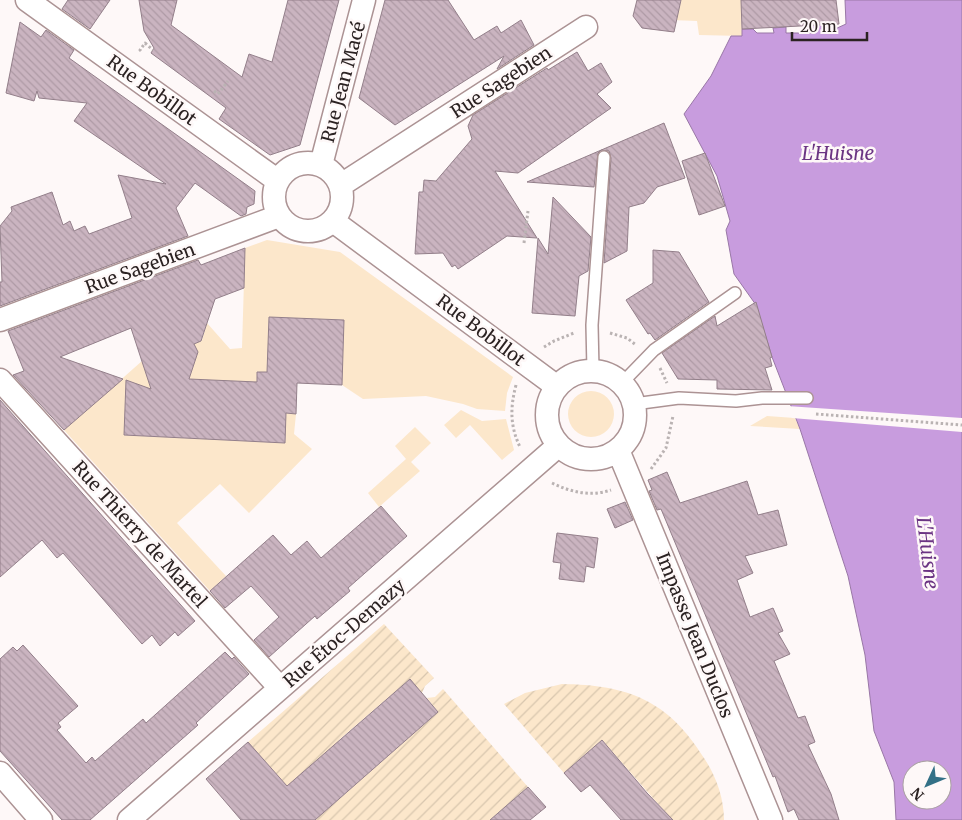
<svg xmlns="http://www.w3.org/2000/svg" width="962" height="820" font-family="Merriweather,serif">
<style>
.grass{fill:#fce7cb}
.garden{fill:url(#garden-furrows)}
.water{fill:#c89cde;stroke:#9977a6;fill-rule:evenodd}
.pier{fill:#fef8f8}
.building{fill:url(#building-back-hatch);stroke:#937f8a}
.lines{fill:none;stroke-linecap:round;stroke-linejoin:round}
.lane-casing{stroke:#ac9394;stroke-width:14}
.street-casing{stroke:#ac9394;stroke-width:25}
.path{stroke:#bab3b3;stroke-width:3;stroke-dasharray:2.5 2.5;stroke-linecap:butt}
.lane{stroke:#fff;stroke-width:11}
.street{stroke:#fff;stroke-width:22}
.labels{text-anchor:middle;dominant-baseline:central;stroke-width:5;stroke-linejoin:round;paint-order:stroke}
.street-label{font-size:18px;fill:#2b2222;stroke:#fef8f8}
.water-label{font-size:19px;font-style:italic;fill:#6b3483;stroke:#fef8f8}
</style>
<defs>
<pattern id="garden-furrows" width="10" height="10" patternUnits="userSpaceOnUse" patternTransform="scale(1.25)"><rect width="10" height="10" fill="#fce7cb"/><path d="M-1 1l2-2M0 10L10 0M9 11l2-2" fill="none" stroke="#d8c6ae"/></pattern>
<pattern id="building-back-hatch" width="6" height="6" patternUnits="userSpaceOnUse" patternTransform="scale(1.25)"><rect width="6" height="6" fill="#cab4c0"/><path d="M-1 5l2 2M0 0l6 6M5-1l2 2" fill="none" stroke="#ae9aa5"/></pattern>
</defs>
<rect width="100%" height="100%" fill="#fef8f8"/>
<path class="grass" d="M681,0H741L742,36L699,35L697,21L671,20L673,11H679Z
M267,240L340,252L513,377L507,393L505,411L477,409L463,404L426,396L363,399L342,385L344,320L269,317L267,372H257V382L151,378L150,397L126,396L124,435L285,443L286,413L296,414L294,434L312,449L249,513L220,484L177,523L226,576L210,591L64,430L142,361L202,340L207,323L230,349L242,348L245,248Z
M568 414a23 23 0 1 1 46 0a23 23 0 1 1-46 0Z
M461,410L482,421L506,419L514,450L502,460L470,425L456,438L444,425Z
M767,416L795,418L800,429L750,426Z
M415,427L431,443L411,462L420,471L379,507L368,493L406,459L395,446Z"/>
<path class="garden" d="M384,624L434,678L425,686L422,693L410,679L340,739L297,798L248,742Z
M562,684C628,685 668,700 704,758C716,776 724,798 724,820H658L666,813L602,740L564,773L504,704L525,693Z
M443,689L528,787L490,820H316L308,810L331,806L438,712L427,698L435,697Z"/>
<path class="water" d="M845,0H962V820H896L894,782L874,731L865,655L848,576L800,429L772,357L756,305L734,274L726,230L730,221L717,176L684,114L711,76L731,36H742V29H753L757,33H774L773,28L786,27V33H811L813,32L811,19H820L823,29H835L846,24ZM912,770H942V800H912Z"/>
<path class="pier" d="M787,406L962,418V432L792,418Z"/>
<path class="building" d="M68,0H110L90,29L62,9Z
M139,0H177L171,25L242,77L249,54L272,62L288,0H339L300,145L270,155L219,119L226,108L151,53L154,48L144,31Z
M385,0H448L474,40L497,26L501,33L521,20L534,45L497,69L504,56L395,125L359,98Z
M637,0H681L674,32L642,28L633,16Z
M741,0H836L839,24L742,29Z
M20,22L41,37L46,30L74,50L69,58L255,191L254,204L247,207L246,214L241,216L195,183L176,208L188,236L0,306V282H2L0,226L12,211L11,207L52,192L63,225L70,221L74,231L85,226L89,234L132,218L118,175L166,184L74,121L87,103L39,98L37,91L34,101L6,93Z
M577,52L588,71L601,63L612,82L597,94L611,108L518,173L495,171L537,238L507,236L458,269L455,265L452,267L443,253L415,254L419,192H423L424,180L436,181L472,139L468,126L473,115L547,68L548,70Z
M664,123L685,178L657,187L644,203L629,207L627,251L604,263L611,158L609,151L601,150L598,153L594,187L527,182Z
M705,153L725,206L699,215L682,161Z
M553,197L591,237L588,271L579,276L575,316L532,313L538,238L548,254Z
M245,248L244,288L215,299L201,341L194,344L198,352L189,379L257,382V372H267L269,317L344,320L342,385L297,383L296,414L286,413L285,443L124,435L126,380L151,389L131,328L60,357L123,379L64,430L13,375L24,371L8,331L198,260L201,265Z
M653,250L679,252L709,302L655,340L650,333L648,334L626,300L653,283Z
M756,302L772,357L770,358L772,366L765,368L772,390L717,389V380L678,379L662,353L715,316L717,326Z
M0,400L195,621L178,636L175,632L160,646L152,635L142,644L63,553L57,558L42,540L0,577Z
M667,472L680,503L747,481L758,515L778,510L787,545L745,556L753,573L737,580L750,617L773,608L783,631L778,633L790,654L774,661L798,718L805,716L815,742L808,745L831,794L839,820H799L794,809L788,812L775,776L773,777L661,509L657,510L649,491L652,490L648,480Z
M625,502L633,520L615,528L607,509Z
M381,506L407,536L348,588L350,591L317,619L315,616L269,657L254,640L279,617L251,586L225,608L210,591L273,535L291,555L307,541L321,558Z
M557,533L598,538L594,568L586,566L584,582L559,579L561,563L553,562Z
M23,645L78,706L58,723L61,727L57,730L86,763L92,757L95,761L143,719L146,723L225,652L232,659L234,657L249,674L196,723L198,725L90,820H62L0,751V659L13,647L17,651Z
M410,679L438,712L315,820H241L206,779L248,742L287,786Z
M602,740L647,793L673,820H621L590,785L581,792L564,773Z
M528,787L546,807L530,820H490Z"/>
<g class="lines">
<g class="lane-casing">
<path id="lane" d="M593,370L592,325L604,157
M622,383L654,350L735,293
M634,404L679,398L736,401L762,398H807"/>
</g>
<g class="street-casing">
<path id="street" d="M27,0L278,181
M274 197a34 34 0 1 1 68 0a34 34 0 1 1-68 0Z
M321,165L364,0
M341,185L586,27
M333,221L556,386
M0,320L279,216
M547 415a44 44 0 1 1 88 0a44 44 0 1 1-88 0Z
M0,380L280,688
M618,450L771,820
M0,773L41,820
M129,820L559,445"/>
</g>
<path class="path" d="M141,51L140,50L145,43L153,50
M214,91L218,94L228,81
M524,243L528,211
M610,333L627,338L636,345
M544,347L554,341L574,333
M660,368L667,383
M516,385C510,408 510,426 520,447
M816,414L962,425
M651,469L666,448L673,416
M552,483C571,492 590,497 611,490"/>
<use href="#lane" class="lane"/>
<use href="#street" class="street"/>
</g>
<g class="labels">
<g class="street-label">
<text transform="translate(343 82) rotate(-75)">Rue Jean Macé</text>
<text transform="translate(501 82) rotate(-33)">Rue Sagebien</text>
<text transform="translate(152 90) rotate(36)">Rue Bobillot</text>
<text transform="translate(140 268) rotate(-20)">Rue Sagebien</text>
<text transform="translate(481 330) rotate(37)">Rue Bobillot</text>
<text transform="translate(140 534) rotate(48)">Rue Thierry de Martel</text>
<text transform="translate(344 633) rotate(-41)">Rue Étoc-Demazy</text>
<text transform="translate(695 635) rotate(68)">Impasse Jean Duclos</text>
</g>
<g class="water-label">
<text x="838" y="153">L'Huisne</text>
<text transform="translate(928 553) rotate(83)">L'Huisne</text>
</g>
</g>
<g transform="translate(927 785) rotate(226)"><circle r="24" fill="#fef8f8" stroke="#aaa2a2"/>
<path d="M0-4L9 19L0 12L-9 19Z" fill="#337086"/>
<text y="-8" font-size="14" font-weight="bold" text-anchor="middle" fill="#2b2222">N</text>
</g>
<path d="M792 32v8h75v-8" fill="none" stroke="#2b2222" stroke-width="2.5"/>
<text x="800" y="32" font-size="15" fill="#2b2222" stroke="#fef8f8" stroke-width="4" paint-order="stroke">20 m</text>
</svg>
